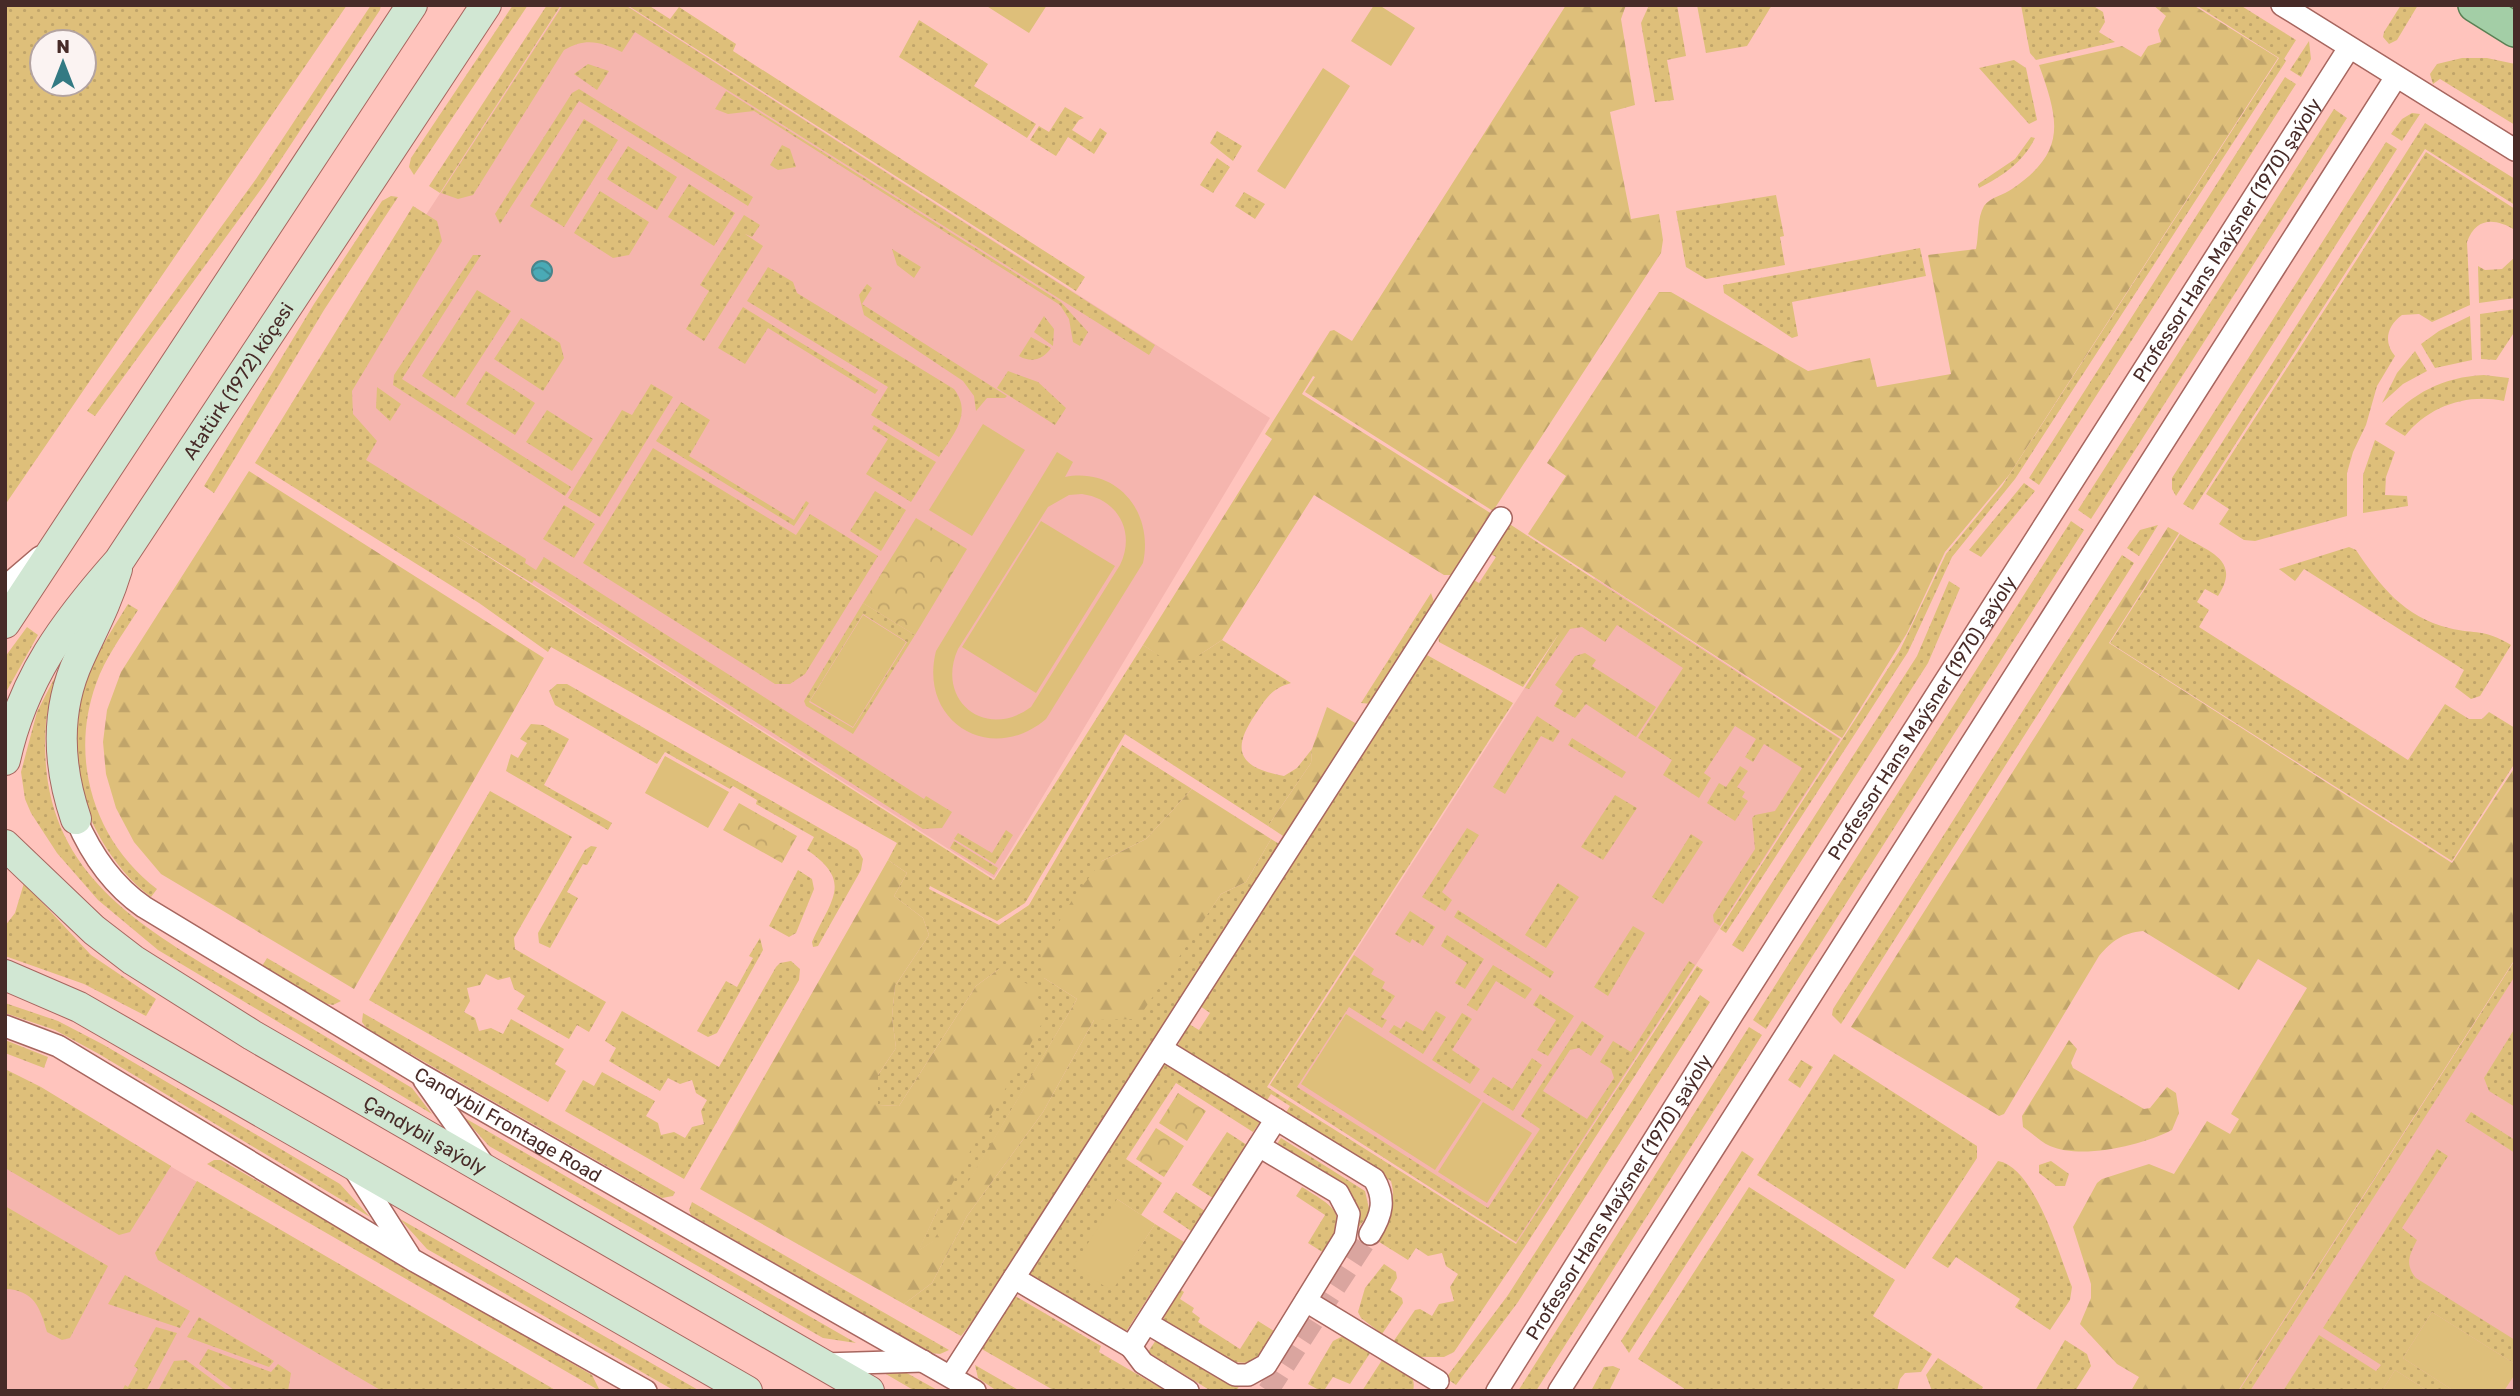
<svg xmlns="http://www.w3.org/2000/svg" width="2520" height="1396" font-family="Rubik,sans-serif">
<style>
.built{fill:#f5b5ae}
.grass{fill:url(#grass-dots);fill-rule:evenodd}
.forest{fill:url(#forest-firs)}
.park{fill:url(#park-crowns)}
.pitch{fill:#debf7a;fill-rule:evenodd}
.water{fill:url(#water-waves);stroke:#49848b;stroke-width:2}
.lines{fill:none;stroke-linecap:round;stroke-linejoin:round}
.street-tunnel{stroke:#daa59f;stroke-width:21;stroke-dasharray:21 10;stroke-linecap:butt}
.street-casing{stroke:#a7665f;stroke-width:24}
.secondary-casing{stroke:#a7665f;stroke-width:32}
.primary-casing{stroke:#5a8054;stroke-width:36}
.street{stroke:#fff;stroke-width:21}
.secondary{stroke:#d1e7d3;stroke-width:30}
.primary{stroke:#a3cea6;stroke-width:33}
.labels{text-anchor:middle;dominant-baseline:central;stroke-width:5;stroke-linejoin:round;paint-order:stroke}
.street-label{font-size:19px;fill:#472b28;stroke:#fbf3f2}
</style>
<defs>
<pattern id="grass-dots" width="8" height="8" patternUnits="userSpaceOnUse" patternTransform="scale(1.75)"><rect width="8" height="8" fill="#debf7a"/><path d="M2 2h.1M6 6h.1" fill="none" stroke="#c0a46a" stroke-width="1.8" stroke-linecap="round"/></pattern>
<pattern id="forest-firs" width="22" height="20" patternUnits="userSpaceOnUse" patternTransform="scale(1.75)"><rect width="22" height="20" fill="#debf7a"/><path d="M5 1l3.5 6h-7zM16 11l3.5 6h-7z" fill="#c0a46a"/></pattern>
<pattern id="park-crowns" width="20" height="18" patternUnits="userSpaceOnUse" patternTransform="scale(1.75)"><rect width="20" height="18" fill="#debf7a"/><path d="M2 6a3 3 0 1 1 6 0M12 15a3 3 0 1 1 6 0" fill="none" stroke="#c0a46a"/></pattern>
<pattern id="water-waves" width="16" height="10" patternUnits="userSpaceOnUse" patternTransform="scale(1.75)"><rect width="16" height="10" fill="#4aaab6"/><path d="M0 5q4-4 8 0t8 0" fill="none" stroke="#3f8b94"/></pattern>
</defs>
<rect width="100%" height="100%" fill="#ffc4bd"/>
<path class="built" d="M562,5H626L1270,418L994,878L288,428Z
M1595,578L1841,739L1517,1243L1270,1085Z
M2515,960V1391H2238Z
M5,1070L170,1166L553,1391H5Z"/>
<path class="grass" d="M5,5H347L5,505ZM42,42H84V84H42Z
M371,5H381L380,10L264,185L95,416L87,411L256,179Z
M513,5H528L414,175L409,167L411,158Z
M547,5H561L440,193L429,186Z
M563,5H625L1155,345L1149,355L635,32L622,52C601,42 586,37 564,50L473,195L458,199L441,193Z
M627,5H648L670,19L679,7L736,44L733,51L1085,277L1076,291Z
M1649,5H1677L1686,56L1667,60L1674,100L1655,102L1641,23Z
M1697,5H1772L1747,46L1706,53Z
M2021,5H2092L2103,12L2105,22L2099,32L2115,42L2036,60L2030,53Z
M2196,5H2240L2296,40L2284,59L2286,61L2015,479L1952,557L1908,652L1726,933L1720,929L1900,650L1946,554L2002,486L2279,58Z
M2401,5H2418L2397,40L2389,44L2383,37L2384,32Z
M919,20L988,64L974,86L1036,124L1027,138L899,57Z
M2309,41L2311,59L2301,77L2290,70Z
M2462,58H2487L2515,64V125L2440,79L2433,84L2430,74L2437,64Z
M2014,60L2026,68L2037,120L2029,124L1979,68Z
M588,64L609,71L597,90L574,74Z
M2285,77L2296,84L2039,485L2029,478Z
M579,89L753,197L748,206L579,101L500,224L495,214L572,93Z
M726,91L1061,302L1088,332L1080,346L1073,342L1069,319L1060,305L754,111L728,114L715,109Z
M1065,107L1084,118L1079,120L1072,130L1091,142L1100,128L1107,133L1094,154L1068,137L1056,156L1030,140L1039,126L1049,132Z
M2334,109L2347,118L2091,519L2078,510Z
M2412,113L2420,114L2402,141L2391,134L2402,119Z
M584,119L618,140L564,227L530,206Z
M2425,123L2515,179V205L2425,149L2193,510L2183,504Z
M1217,131L1242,146L1233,161L1210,143Z
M2031,137L2035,138C2023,162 2003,176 1979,188L1978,184L2015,159Z
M2386,142L2397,149L2176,496L2172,489V478Z
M782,145L790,149L796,167L778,170L770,165Z
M628,146L677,177L657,210L607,179Z
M2426,152L2515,209V230C2495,218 2476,217 2467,242L2470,305L2432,322L2419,314L2402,315C2387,326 2383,342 2395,356L2377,386L2366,425L2353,452L2347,473V516L2255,541L2244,540L2219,524L2229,509L2206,494Z
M1217,158L1230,167L1213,193L1200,185Z
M689,184L735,213L714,246L668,217Z
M600,191L649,222L629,255L613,258L574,233Z
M1244,192L1265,204L1255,219L1235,206Z
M1776,195L1784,236L1780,237L1785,265L1706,279L1686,267L1676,211Z
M391,196L398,197L324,310L214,493L204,486L314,304L382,201Z
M413,206L437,221L442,241L352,391L353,414L377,441L366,460L526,559L525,563L536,570L544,557L924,799L926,796L952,812L942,828L923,829L534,580L532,583L451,533L994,880L1143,645C1182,670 1185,664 1222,640L1291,683C1271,689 1266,698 1255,715C1229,753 1242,768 1284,776L1297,768L1312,749L1311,763L1268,826L1125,734L1025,903L997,921L930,886L929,889L999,925L1029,905L1122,745L1192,789L1146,839L1102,861L1044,978L1077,999L934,1241L918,1251L938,1209L999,969L976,986L899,1106L877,1105L878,1075L896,1048L892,1017L895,986L929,935L923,918L894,896L907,873L888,860L897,843L551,647L548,652L479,603L255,463Z
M744,215L760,225L752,237L745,234L763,246L704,341L686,329L709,291L700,285Z
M1920,248L1926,276L1792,302L1798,336L1792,338L1724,293L1723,285Z
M892,249L921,267L914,278L897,265Z
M473,255H481L402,379L571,487L565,496L393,385L394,375Z
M2515,257V298L2479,303L2478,266L2485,270L2502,269Z
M768,267L793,282L797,293L954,389C973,414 953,434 939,457L871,415L888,387L747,301Z
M867,284L872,288L862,304L1007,396L1005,398H987L976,411L974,396L963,381L864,315L859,295Z
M477,290L511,311L455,398L422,376Z
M743,307L878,390L875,394L768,328L745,364L718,348Z
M2515,309V331L2496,360L2481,359L2480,314Z
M1044,316L1054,329L1053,346L1034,332Z
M2470,316L2472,360L2435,368L2421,344L2439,331Z
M521,318L560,343L564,358L543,391L494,359Z
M1031,337L1051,348C1043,360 1031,363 1019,356Z
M2415,351L2427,371L2403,384L2382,403L2397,373Z
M486,371L535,403L515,435L466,404Z
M1008,371L1038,382L1066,408L1055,425L997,388Z
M2484,375L2509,378L2504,401C2468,393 2428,406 2405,436L2385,424C2412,393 2443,377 2484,375Z
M651,384L673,397L600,517L568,498L622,410L632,415Z
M377,387L401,404L390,421L376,408Z
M681,402L710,420L689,456L794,520L806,501L809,503L794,526L656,441Z
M547,410L593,439L572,471L526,442Z
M874,425L936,462L911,502L866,474L888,439L872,429Z
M2375,440L2395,452L2386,477L2385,495L2407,496L2408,506L2363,513V475Z
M653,448L796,535L810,514L878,556L805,674L790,684H775L583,563Z
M2024,483L2035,491L1981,557L1969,550Z
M875,491L906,510L881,551L850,531Z
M564,505L595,524L574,558L543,539Z
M2071,521L2084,530L1766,1029L1753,1020Z
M1508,523L1840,739L1720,926L1714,922L1713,915L1755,849L1752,818L1755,815L1775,811L1802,768L1764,744L1753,762L1745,757L1756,739L1735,726L1704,773L1711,778L1699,798L1663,775L1672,760L1638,738L1683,668L1617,625L1605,642L1582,627L1570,629L1529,689L1525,688L1560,632L1523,687L1439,642L1438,633L1472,579L1479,583L1496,557L1489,553Z
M2158,525L2139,556L2127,548L2140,530Z
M2180,534C2208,552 2242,559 2218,596L2205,589L2197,602L2209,610L2199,627L2408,760L2445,704L2469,719H2482L2489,712L2515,728V763L2452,861L2110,643Z
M2349,547L2356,550C2380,586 2404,617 2449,628C2477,635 2483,628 2511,645L2480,696L2471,699L2455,687L2464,670L2304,569L2295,581L2279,569Z
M2122,555L2134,563L1841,1024L1832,1015L1833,1009Z
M1949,581L1960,588L1928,663L1743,952L1732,945L1917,656Z
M1431,593L1435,605L1372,704L1361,703Z
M863,603L915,635L853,734L806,706L804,701ZM863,614L907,642L853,728L809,702Z
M128,604L138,610C123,634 105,658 96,684C69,759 94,841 157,889L151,897C94,855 57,763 80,695C91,662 110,633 128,604Z
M27,627L38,635L5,694V657Z
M1585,653L1596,660L1592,666L1656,707L1636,737L1586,704L1575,718L1554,706L1563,691L1555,685L1575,656Z
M1427,655L1513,703L1267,1087L1516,1244L1697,966L1703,970L1524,1248L1454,1352L1444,1357H1419L1393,1342L1415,1310L1420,1309L1432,1316L1439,1304L1454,1301L1450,1287L1458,1274L1446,1266L1442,1253L1428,1256L1416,1248L1408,1260L1376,1240C1389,1222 1397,1203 1391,1181L1285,1114L1290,1106L1271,1094L1266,1102L1178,1045L1189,1024L1199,1030L1210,1013L1200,1006Z
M58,671C54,688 48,704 46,722C35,862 124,917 230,980C291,1016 352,1052 412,1088L432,1114L158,950L98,900L57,853L31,813L25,799L21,772L37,712Z
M557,684H567L858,850L863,859L861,870L818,946L813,947L812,942C831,899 854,882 807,850L814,837L756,804L757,800L733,786L730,789L665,752L657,764L555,705L549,691Z
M1537,716L1560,731L1553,742L1541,736L1505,794L1493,787Z
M531,724L543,725L569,739L544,785L612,823L608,830L506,771L511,754L518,758L527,743L520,739Z
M1572,738L1626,772L1622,778L1568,745Z
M1740,766L1748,771L1737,787L1745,792L1742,797L1748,801L1735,821L1707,803L1719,783L1726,787Z
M490,791L572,837L514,938L515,949L606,1002L589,1032L577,1025L569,1039L517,1009L525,996L514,989L510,977L498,980L486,974L480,985L467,988L470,1001L464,1012L475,1018L479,1031L491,1028L503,1034L511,1019L564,1049L555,1064L566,1071L548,1102L369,1000Z
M1615,795L1637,808L1603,860L1581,847Z
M1467,828L1479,835L1442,892L1452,900L1445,911L1422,897Z
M1006,830L1013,835L995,864L954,839L958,833L992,853Z
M1691,834L1703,842L1663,904L1652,897Z
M1271,839L1281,845L997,1290L961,1336L904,1304L932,1283L967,1216L1043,1112L1094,1020L1184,948L1221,894L1246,882Z
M954,841L998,868L994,875L950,848Z
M591,846L597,847L587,865L583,864L567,892L578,898L550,948L539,943L538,933L585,850Z
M798,870L812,879L814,889L796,933L789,937L769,926Z
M24,883L91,955L156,999L146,1016L84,984L5,956V926L15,913Z
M1558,883L1579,897L1546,948L1525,935Z
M1458,910L1554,972L1550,978L1454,917Z
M1410,911L1435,927L1423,946L1412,939L1410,943L1395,934Z
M1633,926L1645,933L1608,996L1594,987Z
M1447,935L1484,959L1465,989L1455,983L1467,963L1441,946Z
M760,938L763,950L717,1033L708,1037L697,1031L726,981L737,987L753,958L749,956Z
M1354,955L1374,969L1371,974L1385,982L1382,988L1395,996L1381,1017L1387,1020L1382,1028L1349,1007L1297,1087L1488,1208L1540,1129L1521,1116L1582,1021L1604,1036L1591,1056L1579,1048L1570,1050L1543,1091L1587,1119L1614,1078L1611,1069L1600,1062L1613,1041L1631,1052L1689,961L1695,965L1516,1242L1270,1085Z
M267,958L341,1001L333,1005L323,1003L261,968Z
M2515,960V976L2250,1391H2239Z
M791,961L800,969L799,980L684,1179L565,1111L583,1080L594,1086L602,1072L655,1101L646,1116L658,1123L661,1135L674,1132L685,1138L692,1127L704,1124L701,1111L707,1100L696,1093L692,1080L680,1084L668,1078L660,1091L609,1061L616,1048L605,1041L622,1011L719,1067L776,967L780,963Z
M1493,965L1532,989L1525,999L1496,981L1477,1011L1467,1005Z
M1540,994L1574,1016L1548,1056L1537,1050L1556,1020L1533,1005Z
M1700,995L1710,1002L1518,1302L1456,1385L1446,1378L1508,1295Z
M5,1003L58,1021L104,1045L340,1184L370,1217L99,1054L55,1030L5,1013Z
M1436,1011L1446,1017L1423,1054L1389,1032L1394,1025L1401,1029L1406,1021L1423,1031Z
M363,1013L675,1192L673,1196L662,1198L367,1029L362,1022Z
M1462,1013L1472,1019L1452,1050L1480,1069L1470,1084L1432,1060Z
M1749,1027L1762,1035L1536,1391H1518Z
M2515,1028V1107L2489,1091L2484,1078Z
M5,1040L48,1057L44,1068L5,1053Z
M1834,1054L1977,1146V1158L1905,1269L1757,1175Z
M1532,1058L1542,1065L1513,1111L1483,1092L1493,1077L1512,1089Z
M1801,1060L1813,1067L1800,1088L1788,1080Z
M1165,1061L1260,1122L1253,1132L1176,1083L1126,1159L1162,1183L1141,1215L1117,1199L1111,1291L1155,1224L1184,1242L1127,1330L1118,1331L1028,1273Z
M5,1069L41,1087L171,1166L130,1232L119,1235L5,1168Z
M2471,1112L2515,1140V1153L2465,1121Z
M463,1117L856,1343L823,1338L489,1146Z
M1227,1132L1247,1145L1213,1198L1192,1185Z
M1281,1138L1365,1191L1370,1213L1358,1228L1357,1214L1275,1147Z
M2437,1149L2448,1156L2402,1228L2417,1240C2410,1254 2404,1264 2416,1278L2515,1340V1364L2432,1312L2403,1358L2454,1391H2428L2395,1370L2382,1391H2283L2319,1335L2376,1371L2381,1365L2323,1328Z
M1742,1151L1754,1159L1629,1353L1621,1341Z
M214,1160H221L592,1375L600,1391L207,1164Z
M1998,1161C2035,1167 2059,1255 2072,1287L2070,1300L2050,1330L2015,1307L2020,1299L1956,1257L1948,1268L1932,1258Z
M2051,1161L2069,1174L2065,1186H2056L2039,1173V1165Z
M197,1181L557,1391H382L158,1260L155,1253Z
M1302,1187C1337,1209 1349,1213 1324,1253L1308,1243L1325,1215L1296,1196Z
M1749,1187L1895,1280L1873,1316L1932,1354L1921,1372L1905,1373L1900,1379L1897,1391H1688L1638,1359Z
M1176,1192L1205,1211L1191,1231L1163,1212Z
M692,1202L949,1350L940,1354L931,1353L691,1215L689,1210Z
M5,1206L108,1266L70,1338L62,1340L47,1332C40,1307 34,1290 5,1289Z
M400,1219L700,1391H675L427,1249Z
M1384,1264L1396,1272L1397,1278L1390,1290L1402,1298L1403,1303L1382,1334L1361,1318L1358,1312L1365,1288Z
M125,1275L190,1311L180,1328L108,1304Z
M1178,1288L1184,1292L1180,1299L1194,1308L1192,1312L1200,1318L1198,1322L1240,1349L1258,1321L1274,1331C1269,1339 1264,1352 1256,1359C1236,1376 1181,1332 1163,1320Z
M1015,1296L1101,1346L1099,1352L1166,1391H1055L980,1348Z
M199,1317L274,1361L269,1367L187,1337Z
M156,1327L177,1333L146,1391H122L125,1385L128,1387L138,1369L134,1366Z
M1345,1335L1372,1350L1350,1384L1333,1377L1325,1389L1319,1390L1308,1384L1333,1341Z
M1156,1340L1217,1378L1240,1385L1236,1391H1211L1148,1352Z
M2065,1340L2087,1354L2091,1366L2075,1391H2035Z
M208,1349L271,1372L278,1364L291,1373L288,1391H235L199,1364Z
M1384,1357C1398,1366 1418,1371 1413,1391H1362Z
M1938,1358L1983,1387L1981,1391H1932L1926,1375Z
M186,1360L228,1391H158L174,1361Z
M975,1365L1020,1391H997L978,1378Z
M1613,1366L1620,1369L1609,1391H1591L1604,1367Z
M879,1370L905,1372L939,1391H915Z"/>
<path class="forest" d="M1566,5H1626L1621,19L1635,105L1610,112L1631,219L1659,214L1663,240L1661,253L1493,511L1305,392L1315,377L1313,376L1302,394L1492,514L1453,575H1444L1314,495L1222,640L1190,661H1167L1143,645L1272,439L1265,434L1330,331L1334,330L1352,341Z
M2153,5H2193L2278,58L2009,475L1945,552L1907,633L1842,738L1528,534L1566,476L1547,463L1659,292H1671L1808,371L1870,358L1877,387L1951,374L1928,255L1976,249C1979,235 1977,218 1984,206C1990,197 2004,195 2012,189C2066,152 2060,123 2039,65L2122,46L2141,57L2148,46L2161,42L2158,30L2166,16Z
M249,471L544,658L354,989L161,874L134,842L116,808L106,774L103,742L107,710L121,672Z
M2168,527L2179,533L2109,643L2452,863L2515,767V959L2238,1391H2131L2139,1377L2117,1364L2080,1324L2091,1298V1284L2073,1227L2097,1183L2102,1179L2149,1164L2174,1174L2207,1121L2230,1134L2239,1119L2231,1114L2307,988L2258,959L2239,990L2143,931C2122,933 2112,941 2099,956L2004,1114L1999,1116L1851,1027Z
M1327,707L1357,724L1286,838L1268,826L1311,763L1312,749Z
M1192,789L1271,839L1246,882L1221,894L1138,1019L1094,1020L1043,1112L967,1216L932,1283L904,1304L700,1189L888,860L907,873L894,896L923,918L929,935L895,986L892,1017L896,1048L878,1075V1105L899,1106L976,986L999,969L1035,988L1045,1018L938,1209L919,1250L933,1241L1077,999L1044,978L1040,952L1076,894L1102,861L1146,839Z
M2069,1040L2077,1049L2071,1063L2073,1068L2144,1109L2150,1108L2167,1087L2176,1093L2179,1113L2172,1130C2143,1145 2082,1160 2050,1146C2041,1142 2032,1133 2023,1127L2022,1116Z"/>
<path class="park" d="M916,518L967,549L915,635L863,603Z
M739,803L797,836L782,863L723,830Z
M1178,1093L1206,1111L1187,1141L1159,1123Z
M1156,1128L1184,1146L1164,1177L1136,1159Z"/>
<path class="pitch" d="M985,5H1047L1029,33Z
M1374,5H1379L1415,28L1391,66L1351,41Z
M1323,68L1350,86L1285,189L1257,171Z
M983,424L1025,450L972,536L929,510Z
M1057,452L1073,462L1065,477C1118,467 1154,513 1143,563L1046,719C991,766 918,722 936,651ZM1082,494C1118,499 1136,532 1120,565L1031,707C985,741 935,700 958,649L1048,507L1069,495Z
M1041,521L1115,566L1036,693L962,647Z
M863,615L906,642L853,727L810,701Z
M665,756L729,792L708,828L645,793Z
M1346,1014L1481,1100L1435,1170L1301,1084Z
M1483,1102L1532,1133L1487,1203L1438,1172Z
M1117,1199L1155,1224L1112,1291L1073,1266Z
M2432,1312L2515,1364V1374L2504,1391H2454L2403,1358Z
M2395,1370L2428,1391H2382Z"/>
<path class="water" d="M532 271a10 10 0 1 1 20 0a10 10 0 1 1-20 0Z"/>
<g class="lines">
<path class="street-tunnel" d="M1268,1391L1370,1234"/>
<g class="street-casing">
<g id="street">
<path d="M2282,5L2515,150"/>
<path d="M5,587L40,557"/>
<path id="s1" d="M76,819C91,854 112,885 144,907L420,1074L975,1391"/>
<path d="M5,1026L58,1046L413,1260L646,1391"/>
<path d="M1162,1049L1374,1179C1386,1199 1382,1215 1370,1234"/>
<path d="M424,1080L484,1165"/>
<path d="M353,1167L409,1255"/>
<path d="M1014,1278L1131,1347L1276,1119"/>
<path d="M1306,1301L1438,1381"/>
<path d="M1147,1323L1235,1375H1248L1266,1365L1345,1237L1349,1214L1338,1193L1259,1146"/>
<path d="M1131,1347L1143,1363L1188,1391"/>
<path d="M824,1364L923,1361"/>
<path d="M951,1376L1501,518"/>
<path id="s2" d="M1497,1391L1734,1012L2349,48"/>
<path d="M1559,1391L2396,77"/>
</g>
</g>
<g class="secondary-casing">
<g id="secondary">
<path d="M5,623L412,5"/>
<path id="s3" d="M5,760C23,678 65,622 119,561L486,5"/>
<path d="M76,819C58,766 55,711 79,659C94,626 106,605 117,569"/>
<path id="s4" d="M5,845L94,930L133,960L252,1035L869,1391"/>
<path d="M5,975L79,1007L747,1391"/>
</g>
</g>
<g class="primary-casing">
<path id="primary" d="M2475,5L2515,30"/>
</g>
<use href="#street" class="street"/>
<use href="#secondary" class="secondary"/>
<use href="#primary" class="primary"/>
</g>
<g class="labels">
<g class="street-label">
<text stroke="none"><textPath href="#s2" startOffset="1363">Professor Hans Maýsner (1970) şaýoly</textPath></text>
<text stroke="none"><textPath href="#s3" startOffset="448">Atatürk (1972) köçesi</textPath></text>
<text stroke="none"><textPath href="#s2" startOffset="796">Professor Hans Maýsner (1970) şaýoly</textPath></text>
<text stroke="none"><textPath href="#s1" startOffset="537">Candybil Frontage Road</textPath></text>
<text stroke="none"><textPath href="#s4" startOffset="513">Çandybil şaýoly</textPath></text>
<text stroke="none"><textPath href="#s2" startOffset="229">Professor Hans Maýsner (1970) şaýoly</textPath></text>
</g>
</g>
<rect width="2520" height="1396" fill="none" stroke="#472b28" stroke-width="14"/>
<g transform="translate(63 63)"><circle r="33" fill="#fbf3f2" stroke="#b3a3a1" stroke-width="2"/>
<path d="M0-5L12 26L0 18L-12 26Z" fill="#337a83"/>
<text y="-10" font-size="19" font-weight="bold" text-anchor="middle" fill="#472b28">N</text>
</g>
</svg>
